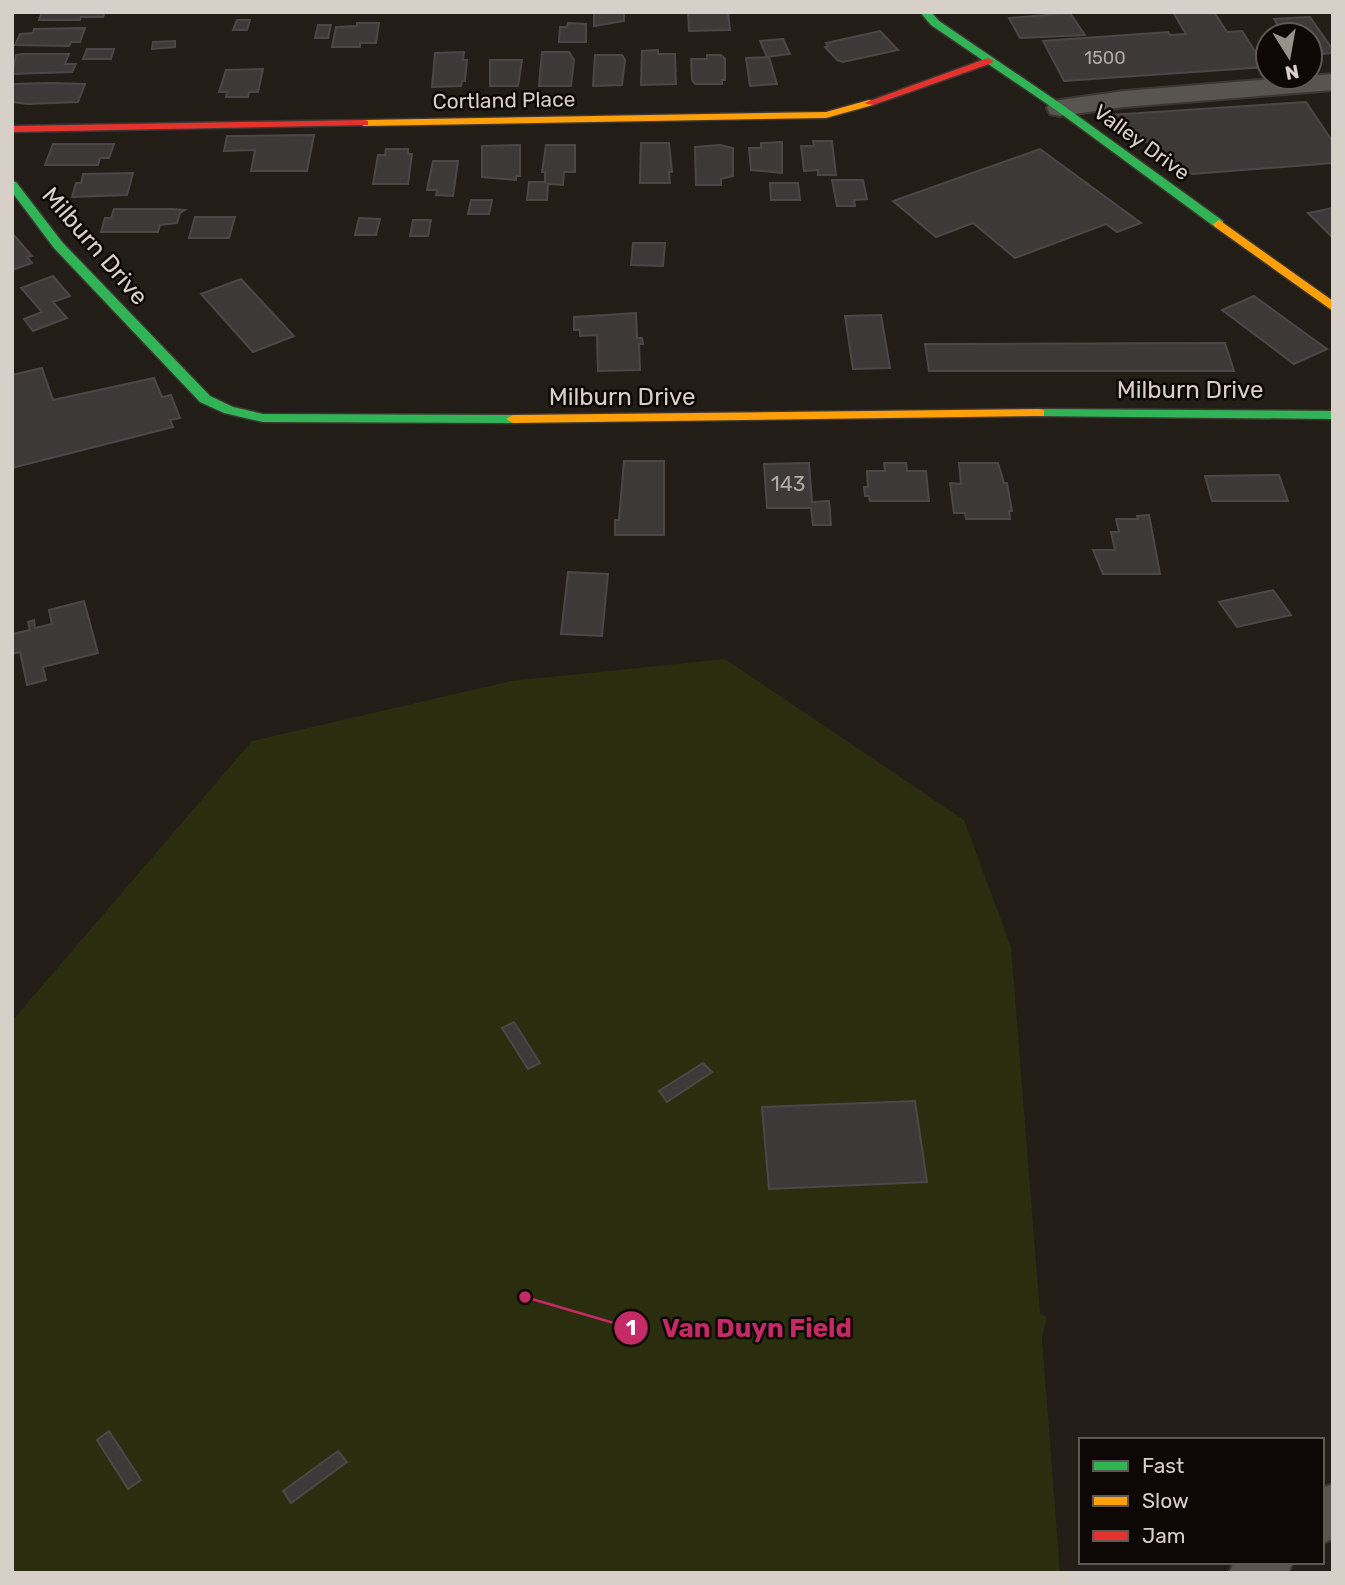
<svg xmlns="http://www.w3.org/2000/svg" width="1345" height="1585" font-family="Rubik,sans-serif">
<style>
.green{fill:#2a2d0e}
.building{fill:#3d3939;stroke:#4b4748;stroke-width:2}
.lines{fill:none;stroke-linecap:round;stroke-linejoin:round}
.street-casing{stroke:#3d3733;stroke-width:4}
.fast-casing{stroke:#3d3733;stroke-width:3}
.slow-casing{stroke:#3d3733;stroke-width:3}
.jam-casing{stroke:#3d3733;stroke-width:3}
.street{fill:#585450;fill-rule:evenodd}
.fast{fill:#30b455;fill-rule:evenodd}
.slow{fill:#ff9f0a;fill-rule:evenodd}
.jam{fill:#e5322d;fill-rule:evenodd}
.labels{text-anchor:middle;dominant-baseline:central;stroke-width:5;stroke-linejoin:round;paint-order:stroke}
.far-number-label{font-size:18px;fill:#b0aaa5}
.far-street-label{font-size:21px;fill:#d7d0c9;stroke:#0d0805}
.number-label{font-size:21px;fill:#b0aaa5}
.street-label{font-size:24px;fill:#d7d0c9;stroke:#0d0805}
.leader{fill:none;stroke:#c42a66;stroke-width:2.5}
.callout-dot{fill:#c42a66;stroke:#0d0805;stroke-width:2.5}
.mark-label{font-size:21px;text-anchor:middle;font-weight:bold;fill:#fff}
.callout-label{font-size:26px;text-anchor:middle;font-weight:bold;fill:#c42a66;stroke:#0d0805;stroke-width:5;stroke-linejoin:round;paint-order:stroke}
</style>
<rect width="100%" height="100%" fill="#231d17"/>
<path class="green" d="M725,659L964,820L1011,947L1040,1313L1047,1317L1042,1338L1060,1573H12V1021L252,741L511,681Z"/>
<path class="building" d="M42,12H105L103,17H81L80,20H39Z
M594,12H624V21L594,26Z
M688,12H728L730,30L689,31Z
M1173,12H1214L1227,32L1242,31L1265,67L1064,81L1043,41L1168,32L1170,35L1186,34Z
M1070,13L1085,35L1020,38L1009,18Z
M1310,17L1333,50V53L1310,55V35H1284L1274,19Z
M237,20H250L247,30H233Z
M357,23H379L376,43H360V47H332L336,27L357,26Z
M568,23L586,24V42H559L560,27H567Z
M318,25H331L328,38H315Z
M85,28L80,42H71L69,46L15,45L20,34L33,33L34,29Z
M880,31L898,50L843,62L837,60L825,47L828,46L826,43Z
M783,39L790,54L767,57L760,41Z
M175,41V47L152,49L153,42Z
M87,49H114L111,59H83Z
M658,50V54H675L676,84L641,85L642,51Z
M464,52L463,60H467L465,81H462L461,86L432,87L435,53Z
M542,52H569L574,60L571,86H539Z
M23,54H69L65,64H76L72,72L12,74L16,55Z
M595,55H622L625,60L622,85L593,86Z
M707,55H721L725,59V80H722V84H695L692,80L691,59H707Z
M769,57L777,84L750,86L746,58Z
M490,60H522L518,86H490Z
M263,69L258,92H249L248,97H226L227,92H219L226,70Z
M12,84L51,83L85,84L78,102L28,104L12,102Z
M1306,102L1333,142V163L1192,174L1109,115Z
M314,135L307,171H251L255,150L224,151L227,136Z
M813,141H832L836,175H818V170L804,171L801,146H814Z
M782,142V173L751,170L749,148H761V143Z
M641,143H669L672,172H669L670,183H640Z
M53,144H114L109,158H100L98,165H45Z
M520,145V176H516V180L482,177V146Z
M546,145H575V172H564L563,185L548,184L547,200H527L529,182H545V172H542Z
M720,145L733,148V176L721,179V185H696L695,147Z
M386,149H408V154H412L408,184H373L378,155H385Z
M1040,149L1141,223L1117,232L1106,224L1015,258L973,223L936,237L893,201Z
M433,161H458L453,196L436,195L437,190H427Z
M133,173L127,195L72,197L76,183H81L83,174Z
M832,180H863L867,199L854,200L855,206H837Z
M770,183H798L800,200H771Z
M471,200H492L489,214H468Z
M1333,208V235L1331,236L1308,213Z
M114,209H173L185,210L180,213L177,223L160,225L158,232H101L105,218H111Z
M195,217H235L229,238H189Z
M359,218L380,219L376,235H355Z
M413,220H431L428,236H410Z
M12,233L32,256L27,257L32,263L12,270Z
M633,243H665L663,266L631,265Z
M53,276L70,296L53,302L67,318L33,331L24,319L42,312L21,288Z
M241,279L294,336L253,352L201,294Z
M1254,296L1327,349L1294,364L1222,310Z
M636,313L637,338H642L643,344H639L640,370L598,371L597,335L580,336V330H574V317Z
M881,315L890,368L853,369L845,316Z
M1225,343L1234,371H929L925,344Z
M42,368L53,400L154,378L162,397L171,395L180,418L170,420L173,427L12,468V375Z
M624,461H664V535H615V520H619Z
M809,463L812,502L829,501L831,525H813L811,508H767L764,464Z
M884,463H906L907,471H926L929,501H870L869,496H865L864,487H868L867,471H885Z
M959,463H998L1004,483H1007L1012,511H1009L1010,519H966L965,513H954L950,483L961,484Z
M1279,475L1288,501H1212L1205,476Z
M1149,515L1160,574H1103L1093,550H1115L1111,532H1119L1116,519H1138L1137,516Z
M568,572L608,574L602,636L561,634Z
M1273,590L1291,615L1237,627L1219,602Z
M84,601L98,653L43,667L46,680L27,685L20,652L12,654V634L30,630L28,622L34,620L35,628L52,624L49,610Z
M514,1022L540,1063L528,1069L502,1028Z
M703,1063L712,1072L667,1102L659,1091Z
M915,1101L927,1182L769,1189L762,1107Z
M109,1431L141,1480L128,1489L97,1440Z
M338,1451L347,1462L291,1503L283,1491Z"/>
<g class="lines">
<g class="street-casing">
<path id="street" d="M1333,74V90L1124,107L1060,116L1050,114L1047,108L1050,102L1060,100L1124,91Z
M1333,1484V1539L1322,1543V1488Z
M1234,1562H1293L1288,1573H1229Z"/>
</g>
<g class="fast-casing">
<path id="fast" d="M920,12H931L939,21L1064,106L1223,221V227H1215L1056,110L931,25Z
M12,181L16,182L62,242L210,396L233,407L263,414L513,415L520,419L513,423L263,422L224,413L200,402L54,248L12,192Z
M1039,409L1333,411V419L1034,416V410Z"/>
</g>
<g class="slow-casing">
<path id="slow" d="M869,100L873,101V105L826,118L364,126L358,123L364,120L826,112Z
M1219,220L1333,301V311L1215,227L1213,224Z
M1039,409L1044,410V416L513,423L506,419L513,415Z"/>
</g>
<g class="jam-casing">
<path id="jam" d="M988,58L993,61L992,63L873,105L864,103Z
M364,120L368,121V125L12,132V126Z"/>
</g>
<use href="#street" class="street"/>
<use href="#fast" class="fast"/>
<use href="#slow" class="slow"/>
<use href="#jam" class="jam"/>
</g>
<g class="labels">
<g class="far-number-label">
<text x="1105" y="58">1500</text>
</g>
<g class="far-street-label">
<text transform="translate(504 100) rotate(-1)">Cortland Place</text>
<text transform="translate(1142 142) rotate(36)">Valley Drive</text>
</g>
<g class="number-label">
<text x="788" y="483">143</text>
</g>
<g class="street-label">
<text transform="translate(95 246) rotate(49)">Milburn Drive</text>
<text x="1190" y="390">Milburn Drive</text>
<text x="622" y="397">Milburn Drive</text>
</g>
</g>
<path class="leader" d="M525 1297L631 1328"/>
<g class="callout-dot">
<circle cx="525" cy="1297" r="7"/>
<circle cx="631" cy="1328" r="18"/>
</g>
<g class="mark-label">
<text x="631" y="1335">1</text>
</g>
<g class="callout-label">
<text x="757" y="1337">Van Duyn Field</text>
</g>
<rect width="1345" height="1585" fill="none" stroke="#d7d0c9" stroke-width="28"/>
<rect x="1079" y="1438" width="245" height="126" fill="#0d0805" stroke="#5e5853" stroke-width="2"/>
<rect x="1093" y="1461" width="35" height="10" fill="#30b455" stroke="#5e5853" stroke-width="2"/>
<text x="1142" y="1473" font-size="21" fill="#d7d0c9">Fast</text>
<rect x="1093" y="1496" width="35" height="10" fill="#ff9f0a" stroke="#5e5853" stroke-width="2"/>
<text x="1142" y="1508" font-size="21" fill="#d7d0c9">Slow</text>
<rect x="1093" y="1531" width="35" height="10" fill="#e5322d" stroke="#5e5853" stroke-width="2"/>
<text x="1142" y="1543" font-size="21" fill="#d7d0c9">Jam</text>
<g transform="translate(1289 56) rotate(169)"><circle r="33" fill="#0d0805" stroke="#5e5853" stroke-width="2"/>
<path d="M0-5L12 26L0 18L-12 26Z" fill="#98918b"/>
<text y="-10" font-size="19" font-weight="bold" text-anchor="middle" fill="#d7d0c9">N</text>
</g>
</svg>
